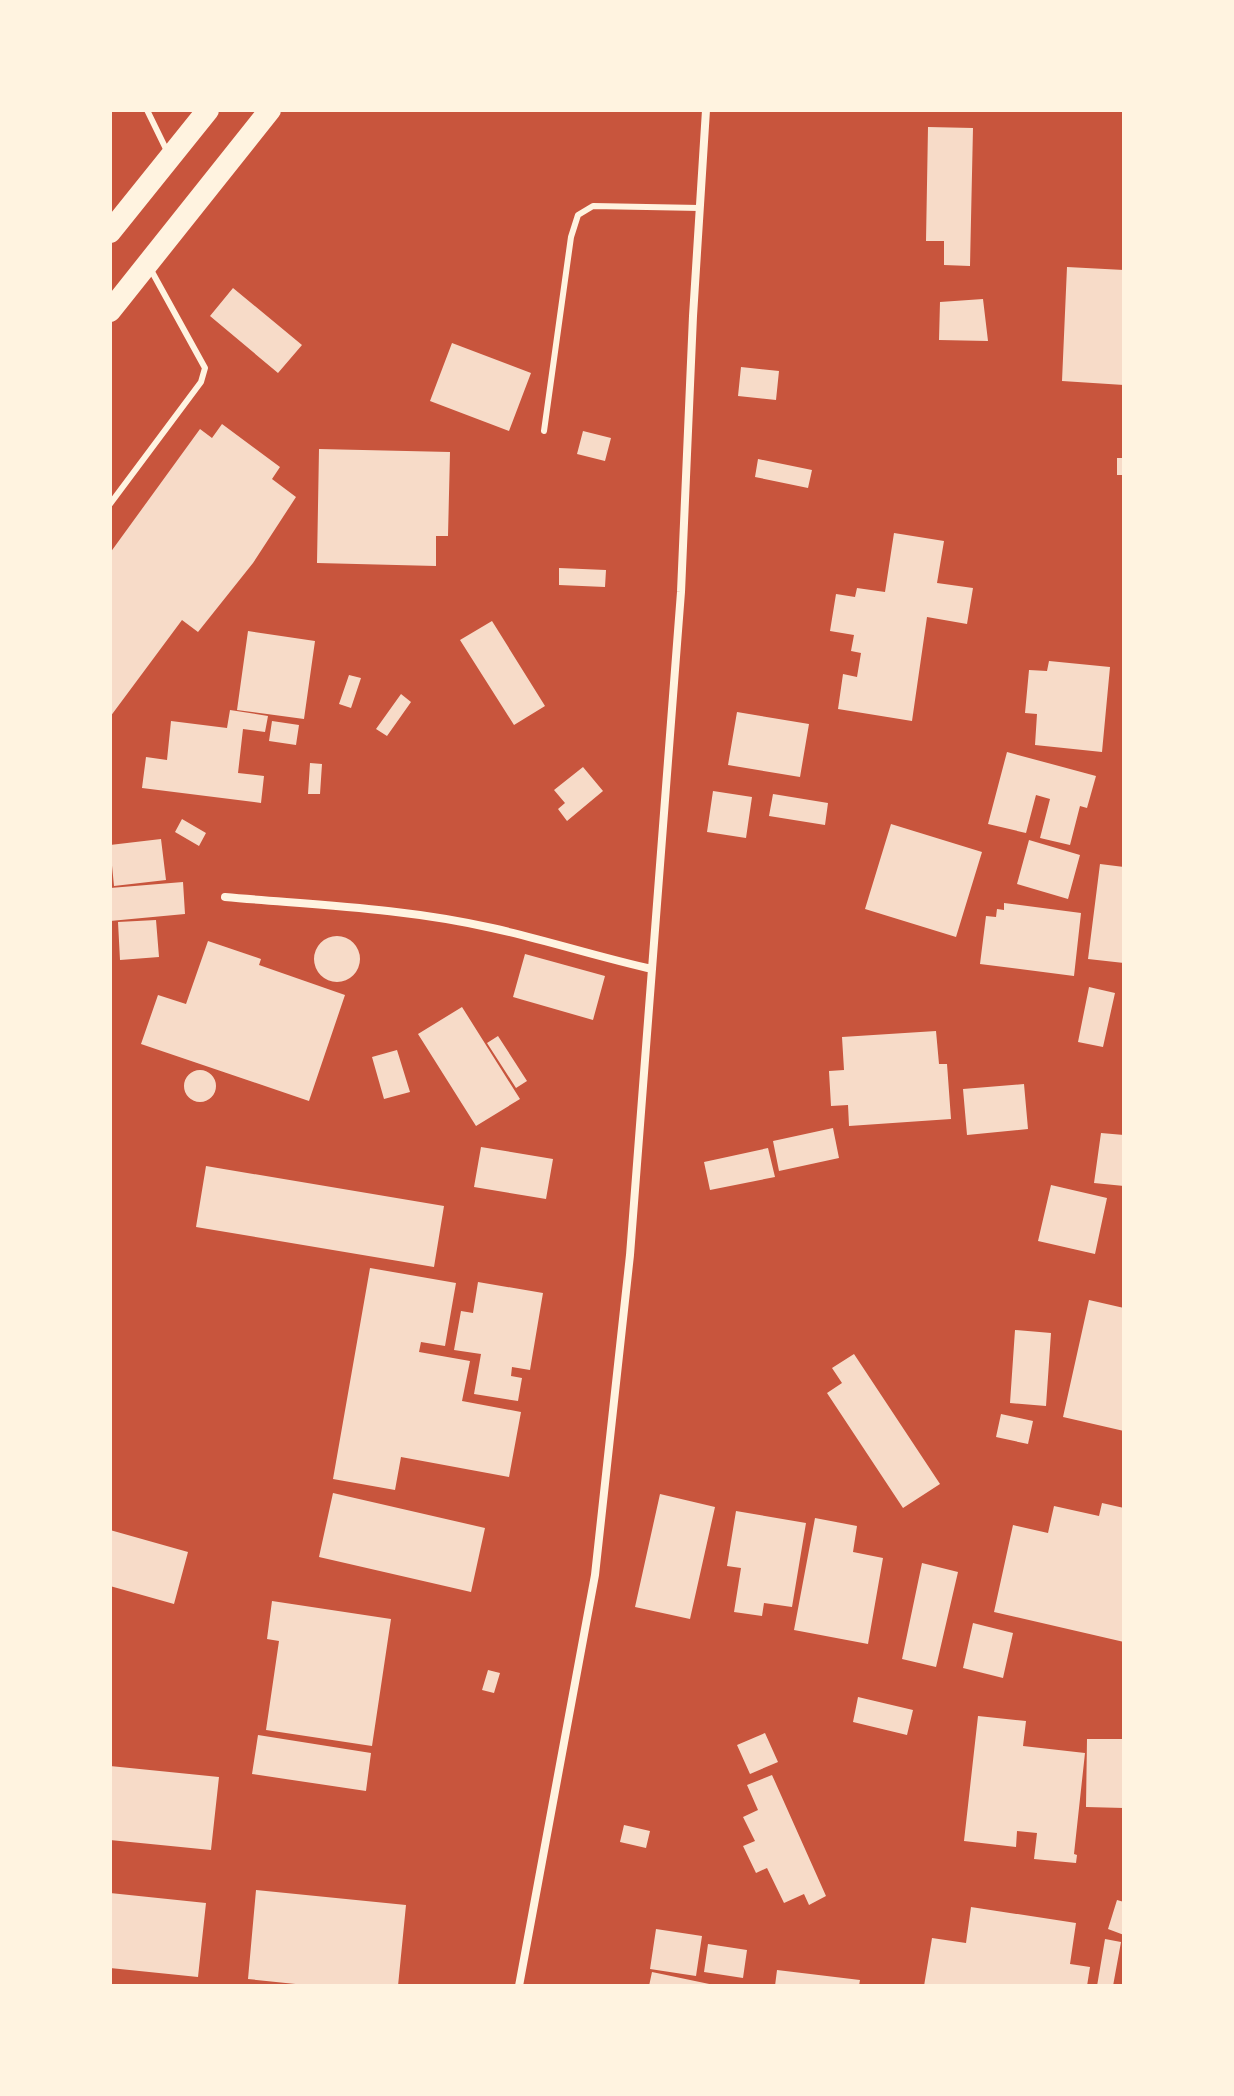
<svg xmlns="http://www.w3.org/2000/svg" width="1234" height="2096" font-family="'DejaVu Sans',sans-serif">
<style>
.building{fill:#f7dbc8}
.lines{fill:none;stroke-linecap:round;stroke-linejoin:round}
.service{stroke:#fff3e0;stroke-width:6}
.minor{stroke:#fff3e0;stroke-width:8}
.trunk{stroke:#fff3e0;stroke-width:22}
</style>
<rect width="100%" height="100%" fill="#c8553d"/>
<path class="building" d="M928,127L973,128L970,266L944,265V241H926Z
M1067,267L1124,270V385L1062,381Z
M233,288L302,345L278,373L210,316Z
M983,299L988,341L939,340L940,302Z
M452,343L531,373L509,431L430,401Z
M741,367L779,371L776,400L738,396Z
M222,424L280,467L272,479L296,497L253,563L198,632L182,620L110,717V553L200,429L212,438Z
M583,431L611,438L605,461L577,454Z
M319,449L450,452L448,536H436V566L317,563Z
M1117,458H1124V475H1117Z
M758,459L812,470L808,488L755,477Z
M894,533L944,541L937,583L973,588L967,624L927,617L912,721L838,709L843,674L857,677L861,653L851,651L854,635L830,631L836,594L855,597L857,588L885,592Z
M559,568L606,570L605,587L559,585Z
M492,621L545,706L514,725L460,640Z
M248,631L315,641L304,719L237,710Z
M1049,661L1110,667L1102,752L1035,745L1037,714L1025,713L1029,670L1047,671Z
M349,675L361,678L351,708L339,704Z
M401,694L411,702L387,736L376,729Z
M230,710L268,716L265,732L243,729L238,773L264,776L261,803L142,788L146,757L167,760L171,721L227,728Z
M737,712L809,724L800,777L728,765Z
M272,721L299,725L296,745L269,741Z
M1007,752L1096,776L1087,808L1080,806L1070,845L1040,838L1050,799L1036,795L1026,833L988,824Z
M310,763L322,764L320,794H308Z
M583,767L603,791L567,821L558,809L565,803L554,790Z
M713,791L752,797L746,838L707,832Z
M773,794L828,803L825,825L769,816Z
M182,819L206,833L199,846L175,832Z
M891,824L982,852L956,937L865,909Z
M161,839L166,880L114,886L110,845Z
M1029,840L1080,855L1068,899L1017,884Z
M1100,864L1124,867V963L1088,959Z
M183,882L185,914L110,921V888Z
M1004,903L1081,913L1074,976L980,964L986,916L996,917L997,909L1004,910Z
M156,920L159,957L120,960L118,922Z
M314 959a23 23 0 1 1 46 0a23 23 0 1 1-46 0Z
M208,941L261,959L259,965L345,995L309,1101L141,1044L158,995L186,1004Z
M525,954L605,976L593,1020L513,997Z
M1089,987L1115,993L1103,1047L1078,1042Z
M462,1007L520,1099L476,1126L418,1034Z
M936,1031L939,1064H947L951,1119L849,1126L848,1105L831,1106L829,1071L844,1070L842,1037Z
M498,1036L527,1081L516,1088L487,1043Z
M397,1050L410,1092L384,1099L372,1057Z
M184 1086a16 16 0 1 1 32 0a16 16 0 1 1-32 0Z
M1024,1084L1028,1129L967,1135L963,1089Z
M833,1128L839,1158L779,1171L773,1141Z
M1101,1133L1124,1135V1186L1094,1183Z
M481,1147L553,1159L546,1199L474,1187Z
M768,1148L775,1177L710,1190L704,1162Z
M206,1166L444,1206L434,1267L196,1227Z
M1051,1185L1107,1198L1095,1254L1038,1241Z
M370,1268L456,1283L445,1346L421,1342L419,1352L470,1361L462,1401L521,1412L509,1477L401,1457L395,1490L333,1479Z
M478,1282L543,1293L530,1370L512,1367L511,1376L522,1378L518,1401L474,1394L481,1354L454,1350L461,1311L473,1313Z
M1089,1300L1124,1308V1431L1063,1417Z
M1015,1330L1051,1333L1046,1406L1010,1403Z
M854,1354L940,1484L903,1508L827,1393L842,1383L832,1368Z
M1001,1414L1033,1421L1028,1444L996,1437Z
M333,1493L485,1528L471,1592L319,1557Z
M660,1494L715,1507L690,1619L635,1607Z
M1102,1503L1124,1508V1642L994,1612L1013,1525L1048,1533L1054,1506L1099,1516Z
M736,1511L806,1523L792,1607L764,1603L762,1616L734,1612L741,1568L727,1566Z
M815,1518L857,1526L853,1552L883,1558L868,1644L794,1630Z
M110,1530L188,1552L174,1604L110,1586Z
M922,1563L958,1572L936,1667L902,1659Z
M272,1601L391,1619L372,1746L266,1730L279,1641L267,1639Z
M973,1623L1013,1633L1003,1678L963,1668Z
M488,1670L500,1673L494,1693L482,1690Z
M858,1697L913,1710L907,1735L853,1722Z
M978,1716L1026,1721L1023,1746L1085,1753L1074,1854L1077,1855L1076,1863L1034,1859L1037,1833L1017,1831L1016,1847L964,1841Z
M765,1733L778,1762L750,1774L737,1745Z
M258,1735L371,1753L366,1791L252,1774Z
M1087,1739H1124V1808L1086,1807Z
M110,1766L219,1777L211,1850L110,1840Z
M772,1775L826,1896L809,1905L804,1894L784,1903L767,1868L756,1873L743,1846L755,1841L743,1817L758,1810L747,1785Z
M624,1825L650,1831L646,1848L620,1842Z
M256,1890L406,1905L398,1986H315L248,1979Z
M110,1893L206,1903L198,1977L110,1968Z
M1117,1900L1124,1902V1935L1108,1929Z
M971,1907L1076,1923L1070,1964L1090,1967L1087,1986H924L932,1938L966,1943Z
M656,1929L702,1936L696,1976L650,1969Z
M1105,1939L1121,1942L1113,1986H1097Z
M708,1944L747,1950L743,1978L704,1972Z
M777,1970L860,1980L859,1986H775Z
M652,1972L714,1985V1986H649Z"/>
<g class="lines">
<path class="service" d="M147,110L167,151
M544,431L571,237L578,215L593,206L700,208
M110,504L201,382L205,368L151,270"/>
<path class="minor" d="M225,897C314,905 405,908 492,928C546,940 598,957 652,969
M519,1986L595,1575L630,1255L681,592L693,316L706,110"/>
<path class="trunk" d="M110,232L208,110
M110,311L270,110"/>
</g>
<rect width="1234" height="2096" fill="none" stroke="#fff3e0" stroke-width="224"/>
</svg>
